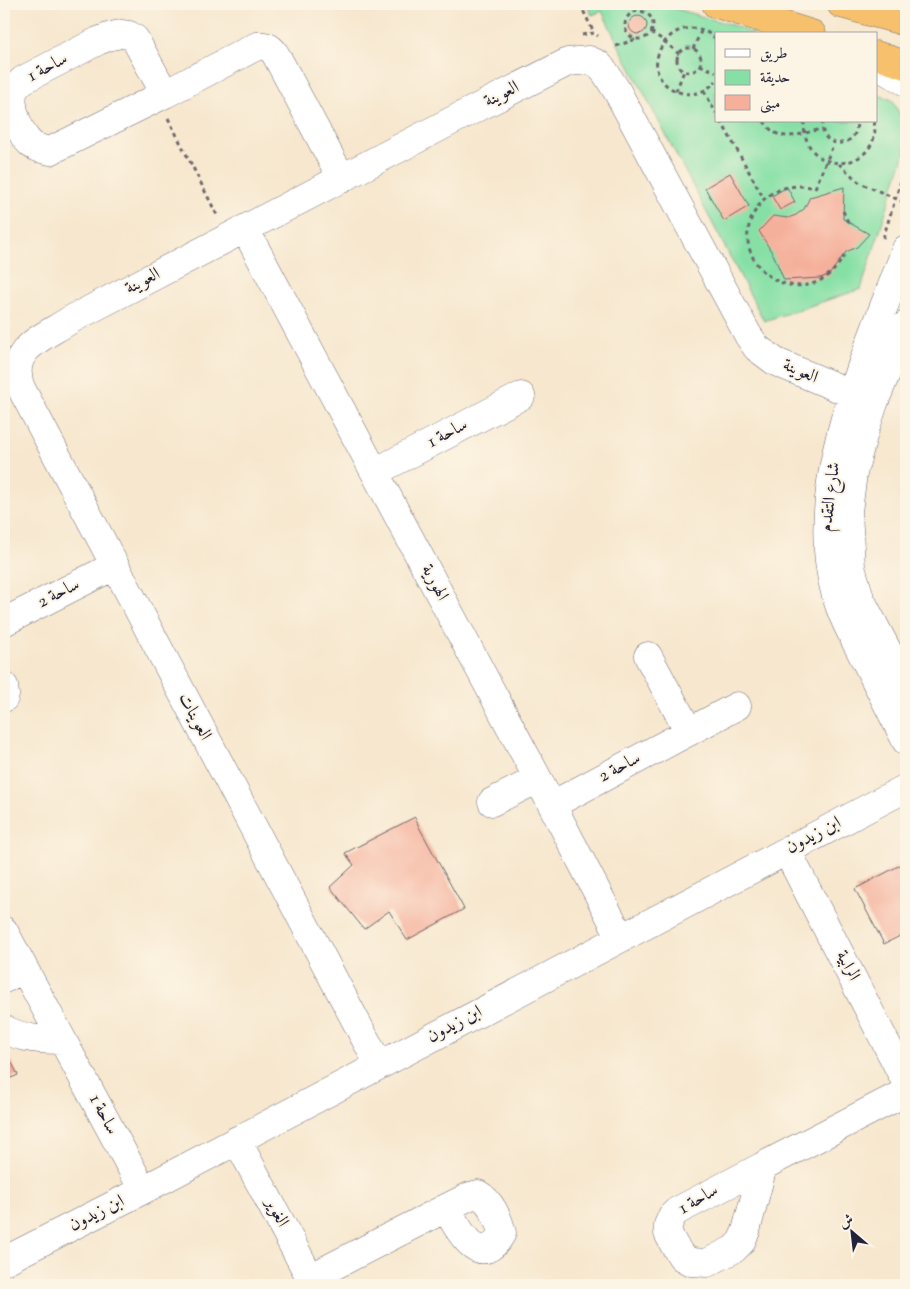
<svg xmlns="http://www.w3.org/2000/svg" width="910" height="1289" font-family="'Sorts Mill Goudy',Amiri,serif">
<style>
.green{fill:#86e0a6;stroke:#548170}
.building{fill:#f5b09b}
.lines{fill:none;stroke-linecap:round;stroke-linejoin:round}
.minor-casing{stroke:#6d676e;stroke-width:29}
.highway-casing{stroke:#6d676e;stroke-width:29}
.path{stroke:#6d676e;stroke-width:3;stroke-dasharray:4 4;stroke-linecap:butt}
.minor{stroke:#fff;stroke-width:28}
.highway{stroke:#f7c06c;stroke-width:28}
.labels{text-anchor:middle;dominant-baseline:central;stroke-width:4;stroke-linejoin:round;paint-order:stroke}
.street-label{font-size:18px;fill:#22223b;stroke:#fcf5e5}
</style>
<rect width="100%" height="100%" fill="#fcf5e5"/>
<filter id="ink" filterUnits="userSpaceOnUse"><feTurbulence type="fractalNoise" baseFrequency=".02" numOctaves="2"/><feDisplacementMap in="SourceGraphic" scale="10" xChannelSelector="R" yChannelSelector="G"/><feConvolveMatrix kernelMatrix="1 2 1 2 8 2 1 2 1" color-interpolation-filters="sRGB"/></filter>
<filter id="wash" filterUnits="userSpaceOnUse"><feTurbulence type="fractalNoise" baseFrequency=".0096" numOctaves="4" result="noise"/><feDisplacementMap in="SourceGraphic" scale="20" xChannelSelector="R" yChannelSelector="G"/><feGaussianBlur stdDeviation="1.12" result="paint"/><feColorMatrix in="noise" values="0 0 0 0 0 0 0 0 0 0 0 0 0 0 0 0 0 1.4 0 .05"/><feComposite in="paint" operator="in"/></filter>
<g filter="url(#wash)">
<rect width="100%" height="100%" fill="#f7e7ce"/>
<path class="green" d="M587,4H659L732,25L756,34H716V121H876V94L892,100L906,126V149L861,289L764,321L619,46L602,11L592,15Z"/>
<g id="blocks">
<path class="building" d="M629 25a9 9 0 1 1 18 0a9 9 0 1 1-18 0Z
M730,173L749,206L724,221L705,188Z
M787,187L795,202L780,210L772,196Z
M844,187L843,219L869,234L857,247L846,252L829,275L820,278L784,280L774,256L759,231L773,216L788,218L796,215L804,209L810,197Z
M415,817L419,827L464,909L407,940L389,911L364,929L330,887L354,865L345,853Z
M906,862V933L884,944L855,889Z
M5,1049L18,1075L4,1081V1050Z"/>
</g>
</g>
<g filter="url(#ink)">
<use href="#blocks" fill-opacity="0" stroke="#6d676e" stroke-width="1"/>
<g class="lines">
<g class="minor-casing">
<path id="minor" d="M121,34L129,35L135,39L165,94L50,151C44,149 37,149 31,144C20,135 7,102 15,89C16,86 21,82 23,80L98,41L111,36Z
M876,65L906,82
M165,94L257,46C268,45 272,48 277,57L342,179
M245,229L552,805L621,938
M906,249C867,354 800,493 839,605C845,623 855,640 863,656C877,684 892,713 906,741
M906,325L874,403L863,436L853,473L848,511L851,567L860,598L906,686
M375,472L521,396
M4,622L114,566
M648,656L689,732
M4,686L5,695L4,698
M492,802L538,779
M552,805L737,706
M787,851L906,1082
M4,931L143,1190
M4,979L24,969
M4,1029C23,1039 42,1040 62,1040
M379,1065L21,388C6,349 43,338 70,320L463,115L568,62L589,60L598,64L605,72L617,91L748,335L757,348L776,362L874,403
M237,1140L314,1285
M763,1166L746,1231L741,1242L734,1249L707,1263L691,1262L682,1257L674,1245L668,1233V1225L672,1216L677,1211Z
M763,1166L906,1092
M478,1194C491,1201 499,1220 502,1233C480,1274 458,1228 446,1208L470,1196Z
M4,1261L143,1190L906,788
M310,1278L446,1208"/>
</g>
<g class="highway-casing">
<path id="highway" d="M716,4L812,34
M841,4L906,22
M876,55L906,65"/>
</g>
<path class="path" d="M580,4L594,33
M625 25a14 14 0 1 1 28 0a14 14 0 1 1-28 0Z
M651,32L663,40L679,54
M582,35L594,33L598,36
M716,39C674,0 626,77 682,93C695,96 707,91 716,81
M616,46L637,39
M677 60a12 12 0 1 1 24 0a12 12 0 1 1-24 0Z
M693,49L702,29
M700,65L716,72
M676,91L684,71
M704,91L716,113
M168,118L218,217
M721,121L764,199
M764,121C779,146 800,133 822,129
M804,121C802,182 884,171 874,121
M823,121C817,152 862,149 856,121
M839,164L860,183L906,203
M811,187C792,184 772,188 760,204C714,262 809,327 846,252
M815,188L834,143
M843,211L848,222
M883,238L906,165"/>
<use href="#minor" class="minor"/>
<use href="#highway" class="highway"/>
</g>
</g>
<g class="labels">
<g class="street-label">
<text transform="translate(48 68) rotate(-28)">ساحة 1</text>
<text transform="translate(502 95) rotate(-27)">العوينة</text>
<text transform="translate(143 282) rotate(-28)">العوينة</text>
<text transform="translate(800 372) rotate(24)">العوينة</text>
<text transform="translate(448 434) rotate(-28)">ساحة 1</text>
<text transform="translate(831 497) rotate(-83)">شارع التقدم</text>
<text transform="translate(434 583) rotate(62)">الهورية</text>
<text transform="translate(59 594) rotate(-27)">ساحة 2</text>
<text transform="translate(194 717) rotate(62)">العوينات</text>
<text transform="translate(620 768) rotate(-28)">ساحة 2</text>
<text transform="translate(814 836) rotate(-28)">ابن زيدون</text>
<text transform="translate(847 966) rotate(63)">الرابية</text>
<text transform="translate(455 1025) rotate(-28)">ابن زيدون</text>
<text transform="translate(103 1115) rotate(62)">ساحة 1</text>
<text transform="translate(699 1200) rotate(-30)">ساحة 1</text>
<text transform="translate(276 1213) rotate(62)">الغوير</text>
<text transform="translate(97 1214) rotate(-27)">ابن زيدون</text>
</g>
</g>
<rect width="910" height="1289" fill="none" stroke="#fcf5e5" stroke-width="20"/>
<rect x="715" y="32" width="162" height="90" fill="#fcf5e5" stroke="#a5a1a1"/>
<rect x="725" y="49" width="25" height="8" fill="#ffffff" stroke="#a5a1a1"/>
<text x="760" y="58" font-size="15" fill="#22223b">طريق</text>
<rect x="725" y="70" width="25" height="15" fill="#86e0a6" stroke="#a5a1a1"/>
<text x="760" y="82" font-size="15" fill="#22223b">حديقة</text>
<rect x="725" y="95" width="25" height="15" fill="#f5b09b" stroke="#a5a1a1"/>
<text x="760" y="108" font-size="15" fill="#22223b">مبنى</text>
<g transform="translate(852 1232) rotate(332)" stroke="#fcf5e5" stroke-width="4" paint-order="stroke">
<path d="M0-4L9 19L0 12L-9 19Z" fill="#22223b"/>
<text y="-8" font-size="14" font-weight="bold" text-anchor="middle" fill="#22223b">ش</text>
</g>
</svg>
